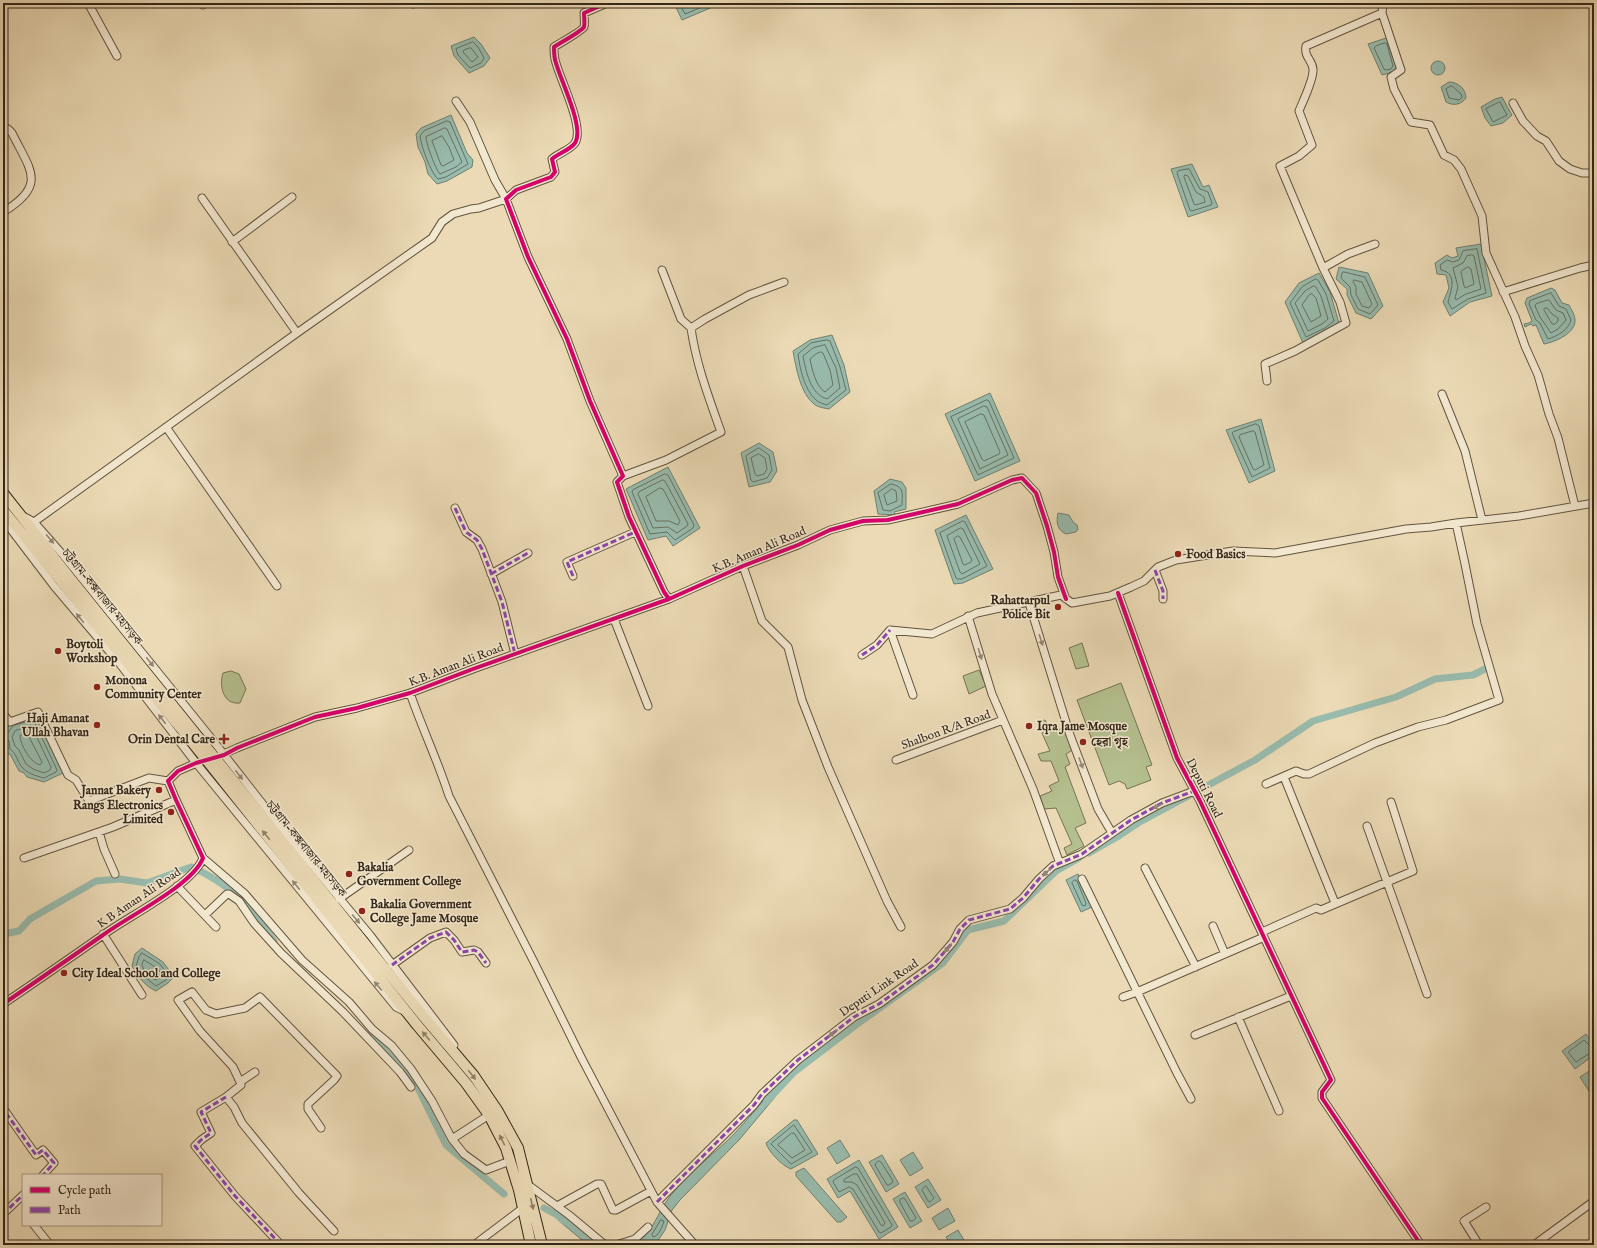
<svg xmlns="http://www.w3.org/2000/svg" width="1597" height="1248" font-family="'IM FELL English','Noto Serif Bengali',serif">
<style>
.green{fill:#b5c08f;stroke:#747454}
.water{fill:#98bbad;stroke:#708071}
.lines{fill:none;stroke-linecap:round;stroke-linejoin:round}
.shore{stroke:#667162;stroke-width:1}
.canal{stroke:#98bbad;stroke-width:7}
.minor-casing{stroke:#62543f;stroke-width:9}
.highway-casing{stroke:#342718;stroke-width:12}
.minor{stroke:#f2e7cf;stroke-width:7}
.highway{stroke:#ebdab5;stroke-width:10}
.quiet{stroke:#8e44ad;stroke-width:3;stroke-dasharray:6 3;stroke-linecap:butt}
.cycleway-casing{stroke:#f2e7cf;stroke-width:6}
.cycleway{stroke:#d6006c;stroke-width:4}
.oneway{fill:#938774}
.oneway2{fill:#908066}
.poi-dot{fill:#8f2418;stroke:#f2e7cf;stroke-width:1.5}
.labels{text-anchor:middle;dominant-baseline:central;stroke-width:3;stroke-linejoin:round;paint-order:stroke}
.street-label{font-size:12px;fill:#342718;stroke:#f2e7cf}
.poi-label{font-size:12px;font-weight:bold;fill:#342718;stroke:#f2e7cf;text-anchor:start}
</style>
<rect width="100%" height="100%" fill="#ebdab5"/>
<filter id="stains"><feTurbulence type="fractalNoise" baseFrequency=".005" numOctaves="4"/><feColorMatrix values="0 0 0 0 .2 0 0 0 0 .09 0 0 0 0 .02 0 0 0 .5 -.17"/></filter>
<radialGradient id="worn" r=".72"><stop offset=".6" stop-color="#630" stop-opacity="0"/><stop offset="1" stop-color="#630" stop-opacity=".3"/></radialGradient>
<path class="green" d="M1082,643L1089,666L1076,669L1069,648Z
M979,670L986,686L969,694L963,676Z
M231,671L239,674L246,689L240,703C223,705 219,686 223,673Z
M1121,683L1152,765L1146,767L1151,780L1127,789L1125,784L1119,781L1109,785L1077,700Z
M1045,720L1051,731L1065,728L1074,749L1066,754L1070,764L1065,767L1086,823L1075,828L1084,846L1067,855L1064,848L1072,844L1056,808L1044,809L1040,796L1052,791L1049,786L1059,781L1051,761H1041L1038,754L1050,751L1042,733L1045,731L1041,721Z"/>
<path class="water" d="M674,3H722L682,20Z
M474,37L481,44L490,58L484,66L469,73L454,56L451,46Z
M1389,37L1398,68L1393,72L1382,75L1368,44Z
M1431 68a7 7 0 1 1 14 0a7 7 0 1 1-14 0Z
M1449,82C1458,82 1466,89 1466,98C1461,105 1453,106 1446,102L1441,87Z
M1502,97L1512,115L1503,123L1491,126L1485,118L1481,107L1495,99Z
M451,115L467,153L473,160L472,167L447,181L437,184L428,174L425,162L418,147L416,134L421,128Z
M1192,164L1203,187L1209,185L1218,207L1188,217L1171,169Z
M1481,244L1492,296L1470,302L1450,316L1443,302L1449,288L1446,275L1437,274L1435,263L1447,255L1452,258L1458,256L1456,248Z
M1339,267L1368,273L1383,306L1371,319L1356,313L1347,295V289L1336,279Z
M1319,273L1330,292L1339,323L1305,343H1303L1285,302L1299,283Z
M1551,288L1555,290L1562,303L1569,305C1571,309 1575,315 1575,320C1576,333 1555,342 1544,344L1536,325L1533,326L1531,324L1525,327L1524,324L1529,323L1532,321L1525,303L1527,298Z
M832,335L844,365L850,392L829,409C824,408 817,407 814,404C800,393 796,367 793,351L810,340Z
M990,393L1020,461L975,481L945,414Z
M1261,419L1275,471L1249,483L1226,430Z
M759,443L773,452L777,471L770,482L749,487L741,453Z
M668,467L700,528L673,546L666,536L648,540L626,489Z
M890,479L902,482L906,488V509L894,512L896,515L878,514L874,491Z
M1058,513L1069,515L1073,522L1077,525L1078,529L1076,532L1066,534C1057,530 1056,522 1058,513Z
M966,515L993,569L963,583L954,584L935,530Z
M36,715L63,773L44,782L27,777L24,773L19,771L10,754H7L3,733L10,723Z
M1078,874L1092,907L1081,912L1066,880Z
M142,948L163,962L174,977L168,983L156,991C146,987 137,976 132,966L135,954Z
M1586,1034L1594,1045V1055L1575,1069L1562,1051Z
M1594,1068V1099L1580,1077Z
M769,1094H773L775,1097L739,1140L680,1200L672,1210L665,1230L659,1239L652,1245H633C650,1236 655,1220 664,1205C682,1176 712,1157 735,1133C747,1120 758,1107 769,1094Z
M794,1120H797L818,1154L791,1169C782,1166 768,1151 766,1143Z
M840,1140L850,1156L837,1164L827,1148Z
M913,1152L923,1168L910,1176L900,1160Z
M882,1155L899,1184L886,1192L869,1162Z
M859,1160L898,1227L879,1239L850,1191L838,1198L827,1179Z
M804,1168L845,1215L847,1217L841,1222H837L796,1176V1172Z
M928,1179L941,1200L928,1208L915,1187Z
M905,1192L922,1221L910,1228L893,1199Z
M948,1208L955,1221L939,1230L932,1218Z
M559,1213H562L602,1245H588L558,1220L557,1215Z
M958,1230L967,1245H951L946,1237Z"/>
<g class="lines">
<path class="shore" d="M679,3L685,14L712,3
M473,42L478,47L484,58L481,63L470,68L458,55L456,49Z
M1385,43L1387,44L1393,66L1391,69L1386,70L1384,69L1374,48L1376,46Z
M471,48L478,57L472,62L463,52L464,50Z
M1452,86L1461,94L1462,97L1459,100L1449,98L1446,89Z
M1500,102L1507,115L1493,122L1486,109Z
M447,121L450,122L468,164L446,177L438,179C431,173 421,146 420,136L424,131Z
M445,128L447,129L462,162L456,167L440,174C436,170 426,144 426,137Z
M442,136L449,147L454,160L443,166L441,165L432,141Z
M1189,169L1200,189L1208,192L1212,203L1211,205L1192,211L1190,210L1177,173L1178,171Z
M1185,175L1188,176L1196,192L1204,197L1205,202L1196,205L1194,204L1184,177Z
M1477,249L1486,293L1468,299L1452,309L1448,302C1451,291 1458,273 1441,270L1440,265L1447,260L1453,262L1459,260L1463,251Z
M1472,255L1474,256L1481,289L1466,294L1456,300L1455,298L1458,287L1453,268L1463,263L1467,256Z
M1468,267L1471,269L1474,284L1465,288L1464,286L1461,272Z
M1344,272L1365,277L1378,305L1370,314L1358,309L1351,295L1350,287L1341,278L1342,273Z
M1316,279L1318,280L1326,294L1334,321L1325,328L1306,337L1290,303L1302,287Z
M1354,280L1362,282L1372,304L1369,308L1362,306L1356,294V287L1353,282Z
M1314,286L1316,287L1321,296L1328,319L1322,324L1308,331L1295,303L1305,291Z
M1551,293L1559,306L1566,309L1571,320C1568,330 1558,336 1548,339L1540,323L1536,320L1529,304L1530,301Z
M1312,294L1316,298L1321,316L1311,322L1302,305L1309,295Z
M1549,300L1556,310L1563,313L1566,320L1558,329L1551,333L1540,317L1535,306L1536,304Z
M1545,308H1547L1552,314L1558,318V321L1555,324H1552L1544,310Z
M827,340L830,341L840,367L846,390L827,405C824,404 819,403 816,400C804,389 800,369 798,354L811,343Z
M825,345L836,368L840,388L827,399C810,394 806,371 803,356L813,348Z
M821,352L823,353L830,370L833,385L825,392C816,387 812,369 810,359L816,354Z
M987,400L989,401L1014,458L978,475L951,417Z
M984,406L987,407L1008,455L980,469L958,419Z
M981,414L984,415L1000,452L999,454L984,461L982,459L965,422Z
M1256,424L1259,426L1270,468L1252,477L1232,433L1233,432Z
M1253,431L1255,432L1264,465L1255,470L1253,469L1239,437L1240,435Z
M759,448L769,455L772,470L767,478L753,482L751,480L746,456Z
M759,454L765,458L767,469L764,474L757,476L755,474L751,458Z
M665,474L668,475L694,525L693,528L675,540L667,532L650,534L632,492L633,490Z
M663,480L665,481L688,524L687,526L677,533L668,527L653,528L638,494L639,492Z
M891,484C905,487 902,493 902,505L890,511L883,510L878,493Z
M660,488L663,489L680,521L678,525L669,521H656L646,497Z
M892,489L896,491L897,501L887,505L884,495Z
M963,521L965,522L987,566L962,579H958L956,578L940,533Z
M961,528L963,529L980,564L962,574L960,572L947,536Z
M958,536L960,537L972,560L971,562L965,565L963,564L954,539Z
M32,720L34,721L57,770L56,772L44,778C36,776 26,773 21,766C17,760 16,753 10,749L9,741L5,737L13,726Z
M30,726L32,727L51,767L50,770L44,773L33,769L26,764L19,750L15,746L12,737L15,731Z
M27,733L42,762L40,765C31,763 20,745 20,736Z
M1075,880L1077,881L1086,903L1085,906L1082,905L1072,883Z
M142,953L160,964L168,975L166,980L156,986L146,978L136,966L139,957Z
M144,960L157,968L162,974L161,977L155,980L144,970L142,965Z
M1594,1047L1590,1046L1584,1040L1568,1052L1576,1062L1590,1053L1594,1052
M794,1125L812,1152L791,1164L771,1144Z
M792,1133H794L805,1150L792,1158L778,1145Z
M879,1161L881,1162L893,1181L892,1183L889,1185H887L875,1165L876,1163Z
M856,1167L858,1168L892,1225L891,1227L881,1233L879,1232L853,1189L849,1187L839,1192L833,1182L834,1180Z
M854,1174H857L885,1223L883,1226L881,1225L857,1185L852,1182H844V1180Z
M926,1186L934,1198L930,1202L928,1201L922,1190Z
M903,1198L905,1199L916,1218L913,1221H910L900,1202V1200Z
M661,1220L664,1221C662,1227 659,1236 653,1237L652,1235Z"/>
<path class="canal" d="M1089,853L1117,837L1138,823L1255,760L1313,721L1396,697L1435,679L1473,675L1485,669
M3,934L19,931L30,919L96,881L120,879L147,883L191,867C230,883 250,907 274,941
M370,1035L415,1082L446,1145L504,1194
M767,1101L793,1073L856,1025L943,963L968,930L1004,921L1056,871L1079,858
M544,1208L557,1215L564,1221"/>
<g class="minor-casing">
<path id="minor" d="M88,3L117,56
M202,3L203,5
M412,3L413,4
M607,3L584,13C584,17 585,23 584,27C582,31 560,43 554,47C554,52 554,58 556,63C560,79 585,128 575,143C570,150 559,153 552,159L555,172L551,177L516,190L506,199L528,257L567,339L590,401L623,476L617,482L629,517L664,592L669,599
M1383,3L1382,13L1401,70L1391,77L1394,89L1411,122L1430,125L1444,155L1454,160L1461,169L1482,216L1486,253L1515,317L1525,346L1538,375L1549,414L1558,438L1575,506
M1513,103L1523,121L1537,136L1546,141L1559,161L1570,169L1582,173H1594
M3,127L8,129L12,133C30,170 48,185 3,212
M202,198L297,333
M232,242L292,197
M1323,268L1280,166L1299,156L1312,145L1299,111C1303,101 1314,79 1313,69C1312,59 1304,58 1306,46L1382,13
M662,270L681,319L691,328
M1503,292L1580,268L1594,265
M1267,381L1265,364L1295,351L1346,323L1340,302L1323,268L1348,254L1375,244
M1442,394L1465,451L1482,520
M166,427L277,586
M623,476L666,460L721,432C709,398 696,364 691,328L705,319L749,295L784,282
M455,508L466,532L477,540L482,549L502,602L515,654
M23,516L34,522L63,555L207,733L287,835L370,935L454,1045
M3,519L54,586L120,664L196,763L396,1007L404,1011
M34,522L297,333L432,238L442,222L453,214L471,209L479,208L506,199L495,180L470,122L456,101
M743,566L762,621L788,647L802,700L828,767L887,901L901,927
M1155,570L1163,591V599
M491,574L528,553
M573,576L567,562L635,532
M1118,593L1177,758L1200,801L1331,1080L1322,1092V1098L1421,1245
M1029,603L1070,735L1098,809L1112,833
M968,616L992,694L1033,789L1059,861
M614,619L648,706
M862,655L877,645L890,630
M410,693C422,728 438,761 449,796L534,962L581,1057L657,1202L695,1245
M913,695L890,630L932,634L977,613L1061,595L1072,603L1110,596L1131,587L1144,581L1158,567L1176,560L1233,551L1275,553L1406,529L1431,527L1456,523
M3,714L10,722L38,712L68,775L76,780L89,801L149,778L168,781
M219,756L237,748L315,717L357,708L410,693L473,669L669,599L743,566L798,545L830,530L863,521L888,520L958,504L1012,480L1022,478L1036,493L1047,526L1054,552L1058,577L1066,599
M896,760L1003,720
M1284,777L1335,903
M1266,784L1296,771L1304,774H1309L1375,743L1418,727L1446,720L1499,700L1477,624L1465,564L1456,523L1519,516L1594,503
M1367,826L1427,994
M99,832L104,849L115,874
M24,858L113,827L176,800
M203,858L245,894L302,960L349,1002L372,1029L392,1046L411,1069L432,1101L452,1139L464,1154L486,1170L510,1161
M1145,868L1196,967
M1082,879L1177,1073L1191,1099
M177,886L216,927
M339,899L409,850
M205,915L227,894H229L239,901L254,923L281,953L343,1012L400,1072L411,1087
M1213,926L1225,954
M1262,932L1316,908L1321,910L1413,871L1391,802
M103,934L142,995
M392,965L430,938L446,932L454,940L462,952L474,950L478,952L486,963
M1123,997L1137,992L1264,937
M3,1004C37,981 70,958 103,935C127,917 193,885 203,858L176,800L168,781L178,771L199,762
M1238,1017L1279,1111
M1195,1035L1291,996
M255,1072L240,1082L241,1085L226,1097L234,1107L242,1123L299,1193L334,1231
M240,1082L233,1067L200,1031L178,1000L192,992L206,1010L216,1014L245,1008L260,997L337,1076L334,1080L308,1104V1109L321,1128
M226,1097L201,1112L211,1133L201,1140L195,1146L235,1196L281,1245
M3,1108L36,1155L43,1150L54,1163L43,1175
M452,1139L489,1115
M527,1184L569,1215L605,1245
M657,1202L754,1105L762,1094L798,1060L854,1017L879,1004L933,965L953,942L960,929L969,920L1010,909L1023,898L1039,879L1053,866L1082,854L1131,820L1162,803L1194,791
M557,1206L597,1184H601L613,1210H616L651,1191
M3,1214L23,1195
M34,1225L50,1245
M3,1243L5,1245
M474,1245L523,1208
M616,1245L635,1239L648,1227
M1479,1245L1464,1221L1486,1207
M1534,1245L1594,1201"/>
</g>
<g class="highway-casing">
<path id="highway" d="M3,493L70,578L424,1017L474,1076L497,1110L518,1148L542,1245
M3,510L205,758L417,1025L466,1083L489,1115L506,1148L519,1190L531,1245"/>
</g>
<use href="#minor" class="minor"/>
<use href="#highway" class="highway"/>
<path class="quiet" d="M202,3L203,5
M455,508L466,532L477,540L482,549L502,602L515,654
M1155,570L1163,591V599
M491,574L528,553
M573,576L567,562L635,532
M862,655L877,645L890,630
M392,965L430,938L446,932L454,940L462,952L474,950L478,952L486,963
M226,1097L201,1112L211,1133L201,1140L195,1146L235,1196L281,1245
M6,1113L36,1155L43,1150L54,1163L43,1175
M657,1202L754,1105L762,1094L798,1060L854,1017L879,1004L933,965L953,942L960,929L969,920L1010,909L1023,898L1039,879L1053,866L1082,854L1131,820L1162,803L1194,791
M3,1214L23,1195"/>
<g class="cycleway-casing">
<path id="cycleway" d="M607,3L584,13C584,17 585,23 584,27C582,31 560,43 554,47C554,52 554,58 556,63C560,79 585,128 575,143C570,150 559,153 552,159L555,172L551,177L516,190L506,199L528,257L567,339L590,401L623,476L617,482L629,517L664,592L669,599
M1118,593L1177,758L1200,801L1331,1080L1322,1092V1098L1421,1245
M3,1004C37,981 70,958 103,935C127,917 193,885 203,858L176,800L168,781L178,771L196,763L224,755L237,748L315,717L357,708L410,693L473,669L669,599L743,566L798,545L830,530L863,521L888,520L958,504L1012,480L1022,478L1036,493L1047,526L1054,552L1058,577L1066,599"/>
</g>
<use href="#cycleway" class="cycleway"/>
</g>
<defs><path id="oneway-solid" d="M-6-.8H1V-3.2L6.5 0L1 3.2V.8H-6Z"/></defs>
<g class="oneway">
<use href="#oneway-solid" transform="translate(50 539) rotate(50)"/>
<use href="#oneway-solid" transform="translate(80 618) rotate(-129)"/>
<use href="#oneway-solid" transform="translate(1041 640) rotate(72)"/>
<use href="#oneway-solid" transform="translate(980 654) rotate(73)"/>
<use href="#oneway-solid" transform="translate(150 662) rotate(51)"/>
<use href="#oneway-solid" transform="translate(162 719) rotate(-128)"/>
<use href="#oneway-solid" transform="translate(1081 763) rotate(70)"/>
<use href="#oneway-solid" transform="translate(239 775) rotate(52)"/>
<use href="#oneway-solid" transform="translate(1158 806) rotate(152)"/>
<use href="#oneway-solid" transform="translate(1047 872) rotate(136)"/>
<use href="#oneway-solid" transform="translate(296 885) rotate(-129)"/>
<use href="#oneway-solid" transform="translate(356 919) rotate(50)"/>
<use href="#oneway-solid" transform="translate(948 948) rotate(131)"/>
<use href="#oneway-solid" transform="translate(378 986) rotate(-130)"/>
<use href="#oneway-solid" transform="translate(833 1033) rotate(142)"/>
</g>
<g class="oneway2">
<use href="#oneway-solid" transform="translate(266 835) rotate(-129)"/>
<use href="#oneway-solid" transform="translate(426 1036) rotate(-130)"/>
<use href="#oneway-solid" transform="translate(472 1075) rotate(51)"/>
<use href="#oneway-solid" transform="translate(502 1140) rotate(-117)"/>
<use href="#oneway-solid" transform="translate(532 1204) rotate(76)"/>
</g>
<g class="poi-dot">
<circle cx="1178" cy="554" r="4"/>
<circle cx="1058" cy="607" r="4"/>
<circle cx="58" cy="651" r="4"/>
<circle cx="97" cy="687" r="4"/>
<circle cx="97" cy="725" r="4"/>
<circle cx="1029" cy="726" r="4"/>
<path d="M222 733h4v4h4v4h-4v4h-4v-4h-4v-4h4z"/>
<circle cx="1083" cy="742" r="4"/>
<circle cx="159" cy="790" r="4"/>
<circle cx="171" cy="812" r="4"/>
<circle cx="349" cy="874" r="4"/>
<circle cx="362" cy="911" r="4"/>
<circle cx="64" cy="973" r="4"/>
</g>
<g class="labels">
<g class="street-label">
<text transform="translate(759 550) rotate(-23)">K.B. Aman Ali Road</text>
<text transform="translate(102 597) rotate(51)">চট্টগ্রাম-কক্সবাজার মহাসড়ক</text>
<text transform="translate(456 665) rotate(-21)">K.B. Aman Ali Road</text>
<text transform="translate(946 730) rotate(-20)">Shalbon R/A Road</text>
<text transform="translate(1204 788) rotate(63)">Deputi Road</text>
<text transform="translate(306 849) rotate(51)">চট্টগ্রাম-কক্সবাজার মহাসড়ক</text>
<text transform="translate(139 898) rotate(-34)">K B Aman Ali Road</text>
<text transform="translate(879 988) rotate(-34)">Deputi Link Road</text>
</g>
<g class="poi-label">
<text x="1186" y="554">Food Basics</text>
<text x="1050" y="600" text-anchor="end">Rahattarpul<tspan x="1050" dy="14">Police Bit</tspan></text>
<text x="66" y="644">Boytoli<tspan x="66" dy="14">Workshop</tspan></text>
<text x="105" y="680">Monona<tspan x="105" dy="14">Community Center</tspan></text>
<text x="89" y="718" text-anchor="end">Haji Amanat<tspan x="89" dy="14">Ullah Bhavan</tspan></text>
<text x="1037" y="726">Iqra Jame Mosque</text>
<text x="215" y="739" text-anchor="end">Orin Dental Care</text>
<text x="1091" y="742">হেরা গৃহ</text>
<text x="151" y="790" text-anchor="end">Jannat Bakery</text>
<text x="163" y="805" text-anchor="end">Rangs Electronics<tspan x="163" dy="14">Limited</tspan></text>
<text x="357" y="867">Bakalia<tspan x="357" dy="14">Government College</tspan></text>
<text x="370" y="904">Bakalia Government<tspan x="370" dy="14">College Jame Mosque</tspan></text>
<text x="72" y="973">City Ideal School and College</text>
</g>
</g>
<rect width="1597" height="1248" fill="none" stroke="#ebdab5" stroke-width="16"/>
<rect x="4" y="4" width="1589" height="1240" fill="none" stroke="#342718" stroke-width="2"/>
<rect x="8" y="8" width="1581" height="1232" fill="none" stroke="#342718"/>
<rect x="22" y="1174" width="140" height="52" fill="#f2e7cf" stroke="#a69a86"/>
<rect x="30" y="1187" width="20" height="6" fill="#d6006c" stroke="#a69a86"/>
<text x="58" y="1194" font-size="12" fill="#342718">Cycle path</text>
<rect x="30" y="1207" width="20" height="6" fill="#8e44ad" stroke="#a69a86"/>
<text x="58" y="1214" font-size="12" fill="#342718">Path</text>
<rect width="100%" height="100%" filter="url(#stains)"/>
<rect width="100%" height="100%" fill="url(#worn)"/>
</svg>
